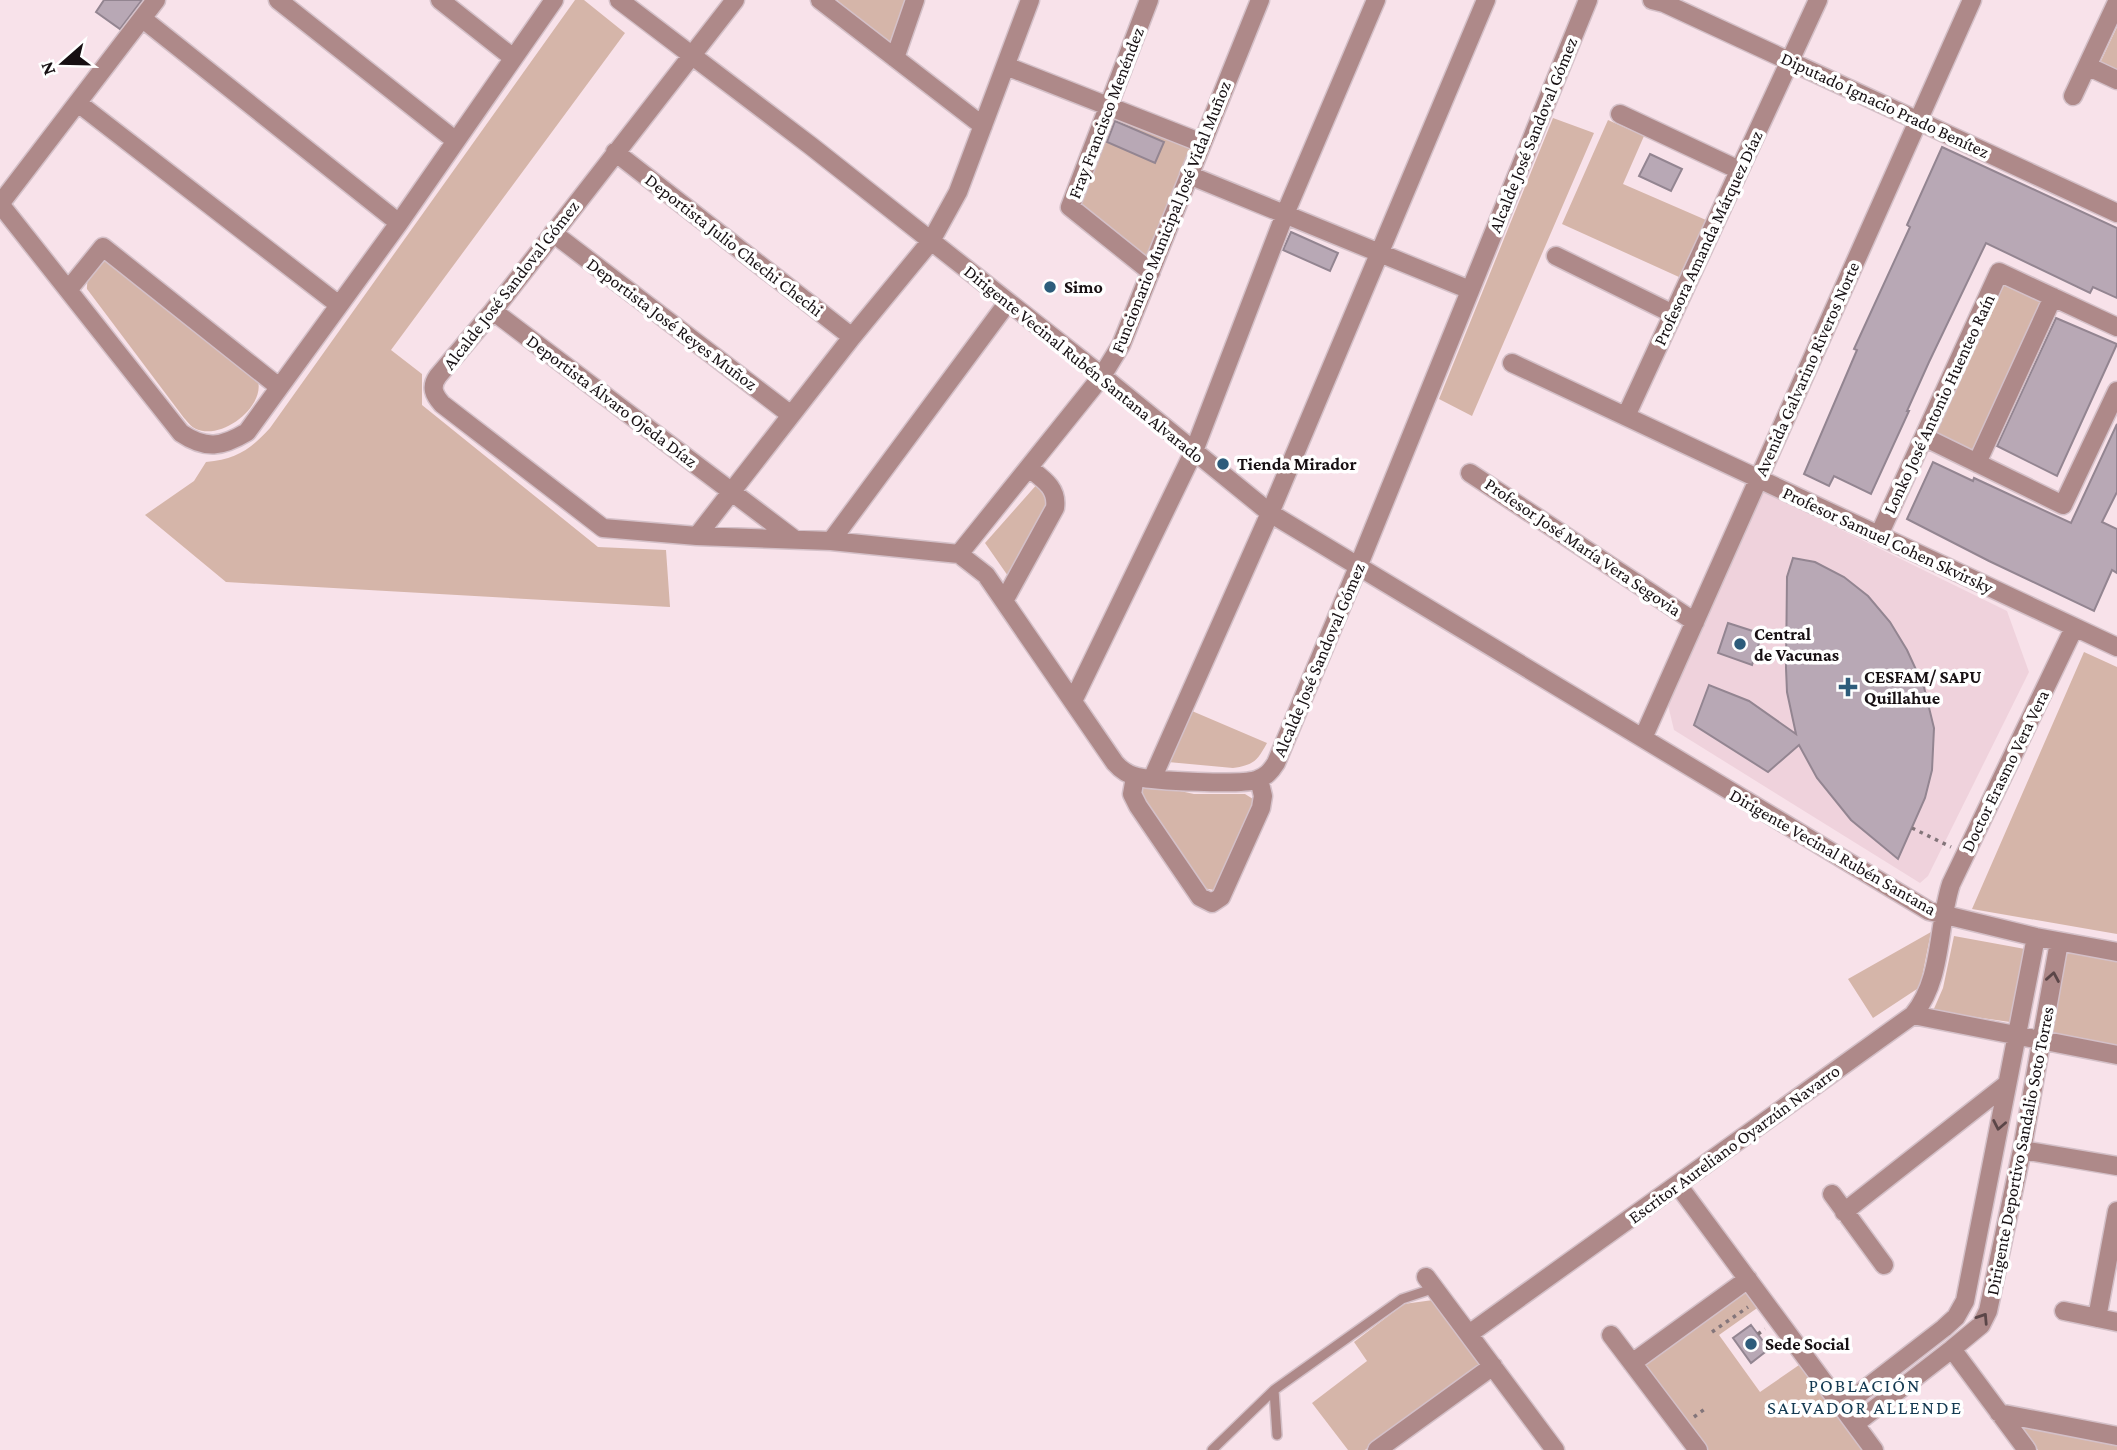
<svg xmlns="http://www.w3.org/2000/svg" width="2117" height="1450" font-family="'Crimson Pro',serif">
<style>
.built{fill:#efd2dc}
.green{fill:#d5b5a9}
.building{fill:#b8a8b5;stroke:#938591;stroke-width:2}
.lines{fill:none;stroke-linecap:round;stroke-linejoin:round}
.service-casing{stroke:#d4c0c8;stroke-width:12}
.minor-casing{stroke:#d4c0c8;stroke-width:21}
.path{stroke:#83757a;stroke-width:3.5;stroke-dasharray:3.5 5;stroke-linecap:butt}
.service{stroke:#ae8989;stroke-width:9}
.minor{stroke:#ae8989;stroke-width:18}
.oneway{stroke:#5b4648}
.poi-dot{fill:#2d5c7b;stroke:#fff;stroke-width:2.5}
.labels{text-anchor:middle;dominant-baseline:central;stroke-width:7;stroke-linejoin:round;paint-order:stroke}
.street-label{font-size:18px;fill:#171013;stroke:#fff}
.poi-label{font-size:18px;font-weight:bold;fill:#171013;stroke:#fff;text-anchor:start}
.neighbourhood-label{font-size:19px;letter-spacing:2px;fill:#133951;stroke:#fff}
</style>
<rect width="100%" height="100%" fill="#f8e2ea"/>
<path class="built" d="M1760,490L2007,611L2029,672L1928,876L1920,883L1674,730L1667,701Z"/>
<path class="green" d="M575,0H584L625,33L391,350L422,374V405L598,547L666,550L670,607L226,582L145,515L194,481L206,462C236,459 250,450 270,428Z
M837,0H909L892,49Z
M2117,27V71L2100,63Z
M1109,109L1200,144L1150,270L1071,207Z
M1553,118L1594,133L1472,416L1439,399Z
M1608,120L1644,136L1623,184L1706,220L1679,277L1562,224Z
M104,262H108L257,378C268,404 223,441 196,429C191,427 188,422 184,418L87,289C86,278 94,267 104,262Z
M2004,285L2041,302L1973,450L1936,433Z
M1039,482L1048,502L1008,576L985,543Z
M2084,652L2117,667V934L1972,909Z
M1192,711L1267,743C1257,761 1254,765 1233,768L1168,762Z
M1138,782L1194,794H1245L1253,799L1254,808L1214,890L1203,888L1138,793Z
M1931,932L1920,987L1873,1018L1848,979Z
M1954,936L2025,949L2010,1022L1933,1011L1943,988Z
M2066,951L2117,960V1047L2051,1034Z
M1747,1288L1760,1306L1719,1335L1760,1392L1802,1363L1867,1450H1706L1641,1364Z
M1433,1300L1485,1365L1365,1450H1348L1312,1403L1367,1361L1354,1342L1404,1304Z
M2021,1427L2117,1445V1450H2038Z"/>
<path class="building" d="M104,0H142L120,29L96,12Z
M1115,121L1164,142L1155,163L1107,142Z
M1942,147L2117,228V298L2093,287L2090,293L1986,243L1929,362L1907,411H1909L1871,494L1834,476L1829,486L1804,474L1857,350L1854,349L1910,227L1907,225Z
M1650,154L1682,169L1671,191L1639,176Z
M1291,232L1338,253L1330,271L1283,250Z
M2056,318L2117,344L2057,476L1997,446Z
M2117,424V492L2102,522L2117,529V573L2112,570L2094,611L1989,561L1907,519L1933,462L1973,481L1974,478L2071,523Z
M1793,558L1815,562L1844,577L1868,596L1890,622L1907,650L1924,687L1934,728L1932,770L1925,798L1898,859L1851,820L1817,778L1799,745L1768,772L1694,725L1709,685L1749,701L1796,734L1787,692L1786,668L1787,577Z
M1728,623L1762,634L1752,665L1718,653Z
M1751,1325L1769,1349L1751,1363L1733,1338Z"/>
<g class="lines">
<g class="service-casing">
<path id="service" d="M1277,1435L1274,1390L1402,1299L1435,1288
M1212,1450L1274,1390"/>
</g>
<g class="minor-casing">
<path id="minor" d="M278,0L456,141
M440,0L512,57
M619,0L811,146L1102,376L1270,513L1929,911L2036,937L2117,952
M735,0L493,311L438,376C430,387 434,395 442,404L603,528L697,536L831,541L959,554L986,575L1115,763C1121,770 1128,775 1138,777C1155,781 1241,785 1256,780C1266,777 1271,771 1276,763L1358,567L1588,0
M820,0L983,126
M1149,0L1070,207L1151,272
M1652,0L1664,3L2117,213
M143,19L399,223
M895,58L915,0
M1006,66L1202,143
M2087,66L2117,80
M2073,96L2117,2
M78,103L339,305
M1620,114L1739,170
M615,152L852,337
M1189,175L1470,290
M0,204L181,433C206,450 222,447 247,432L399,223L554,0
M0,204L156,0
M553,233L791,415
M1556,256L1673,314
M68,290L103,247L279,387
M493,311L794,539
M1512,363L2117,647
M1626,416L1818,0
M1924,437L2063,505L2117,391
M1977,463L2053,297
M1470,473L1695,622
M1879,535L1999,272L2117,327
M697,536L852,337L931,241L958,192L1030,0
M831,541L1008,302
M959,554L1102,376L1121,345L1260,0
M1004,601L1055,508C1058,488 1043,479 1029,468
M1073,701L1194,451L1285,214L1376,0
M1643,738L1972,0
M1135,777L1132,794L1138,806L1200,897L1212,903L1221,897L1261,808L1263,796L1259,779
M1152,779L1270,513L1486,0
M1913,1015L2117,1055
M2022,1150L2117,1166
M1678,1185L1874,1450
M1832,1194L1884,1265
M1844,1212L2007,1084
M1426,1277L1555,1450
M2064,1311L2117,1322
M2097,1318L2117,1211
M1469,1334L1913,1015C1943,979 1937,927 1951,884L2074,628
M1611,1335L1698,1450
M1952,1349L2027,1450
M1632,1363L1748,1279
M1842,1407L1944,1328L1956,1317L1965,1301L2036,937
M1999,1413L2117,1436
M1855,1424L1952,1349L1981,1325L1988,1311L2022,1150L2059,942
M1377,1450L1493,1366"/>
</g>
<path class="path" d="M1912,828L1951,847
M1712,1332L1748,1307
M1758,1334L1765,1329
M1694,1417L1706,1408"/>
<use href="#service" class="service"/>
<use href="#minor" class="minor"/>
</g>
<defs><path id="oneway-chevron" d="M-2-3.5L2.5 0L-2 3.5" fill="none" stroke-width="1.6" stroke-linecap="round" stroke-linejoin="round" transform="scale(1.75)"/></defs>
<g class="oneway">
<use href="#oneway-chevron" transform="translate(2053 977) rotate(-80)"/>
<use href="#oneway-chevron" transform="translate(1999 1125) rotate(101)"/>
<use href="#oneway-chevron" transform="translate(1983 1318) rotate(-57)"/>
</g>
<g class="poi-dot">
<circle cx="1050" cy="287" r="7"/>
<circle cx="1223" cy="464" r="7"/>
<circle cx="1740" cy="644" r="7"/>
<path d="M1844.5 676.5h7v7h7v7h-7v7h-7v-7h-7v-7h7z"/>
<circle cx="1751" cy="1344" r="7"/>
</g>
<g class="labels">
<g class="street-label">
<text transform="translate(1885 105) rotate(25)">Diputado Ignacio Prado Benítez</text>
<text transform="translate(1106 113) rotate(-69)">Fray Francisco Menéndez</text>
<text transform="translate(1533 135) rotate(-68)">Alcalde José Sandoval Gómez</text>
<text transform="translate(1171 217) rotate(-68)">Funcionario Municipal José Vidal Muñoz</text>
<text transform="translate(1708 238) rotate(-65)">Profesora Amanda Márquez Díaz</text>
<text transform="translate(734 245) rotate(38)">Deportista Julio Chechi Chechi</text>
<text transform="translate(511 285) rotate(-52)">Alcalde José Sandoval Gómez</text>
<text transform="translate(672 324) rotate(37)">Deportista José Reyes Muñoz</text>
<text transform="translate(1084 364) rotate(39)">Dirigente Vecinal Rubén Santana Alvarado</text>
<text transform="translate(1807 369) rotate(-66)">Avenida Galvarino Riveros Norte</text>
<text transform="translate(612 401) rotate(37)">Deportista Álvaro Ojeda Díaz</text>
<text transform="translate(1939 404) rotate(-65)">Lonko José Antonio Huenteo Raín</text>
<text transform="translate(1888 540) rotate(25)">Profesor Samuel Cohen Skvirsky</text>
<text transform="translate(1583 547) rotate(34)">Profesor José María Vera Segovia</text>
<text transform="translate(1319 660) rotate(-67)">Alcalde José Sandoval Gómez</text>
<text transform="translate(2005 771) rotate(-64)">Doctor Erasmo Vera Vera</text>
<text transform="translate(1833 852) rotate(30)">Dirigente Vecinal Rubén Santana</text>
<text transform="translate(1734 1144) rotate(-36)">Escritor Aureliano Oyarzún Navarro</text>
<text transform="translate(2020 1151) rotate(-79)">Dirigente Deportivo Sandalio Soto Torres</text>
</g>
<g class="poi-label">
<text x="1064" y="287">Simo</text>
<text x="1237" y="464">Tienda Mirador</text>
<text x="1754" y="634">Central<tspan x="1754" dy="21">de Vacunas</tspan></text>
<text x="1864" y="677">CESFAM/ SAPU<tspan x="1864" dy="21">Quillahue</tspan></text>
<text x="1765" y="1344">Sede Social</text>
</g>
<g class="neighbourhood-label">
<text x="1865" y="1385">POBLACIÓN<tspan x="1865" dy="22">SALVADOR ALLENDE</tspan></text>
</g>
</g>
<g transform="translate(63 63) rotate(250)" stroke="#ffffff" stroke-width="5" paint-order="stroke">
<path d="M0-5L12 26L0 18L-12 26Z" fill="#171013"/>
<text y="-10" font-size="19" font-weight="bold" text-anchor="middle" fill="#171013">N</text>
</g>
</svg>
